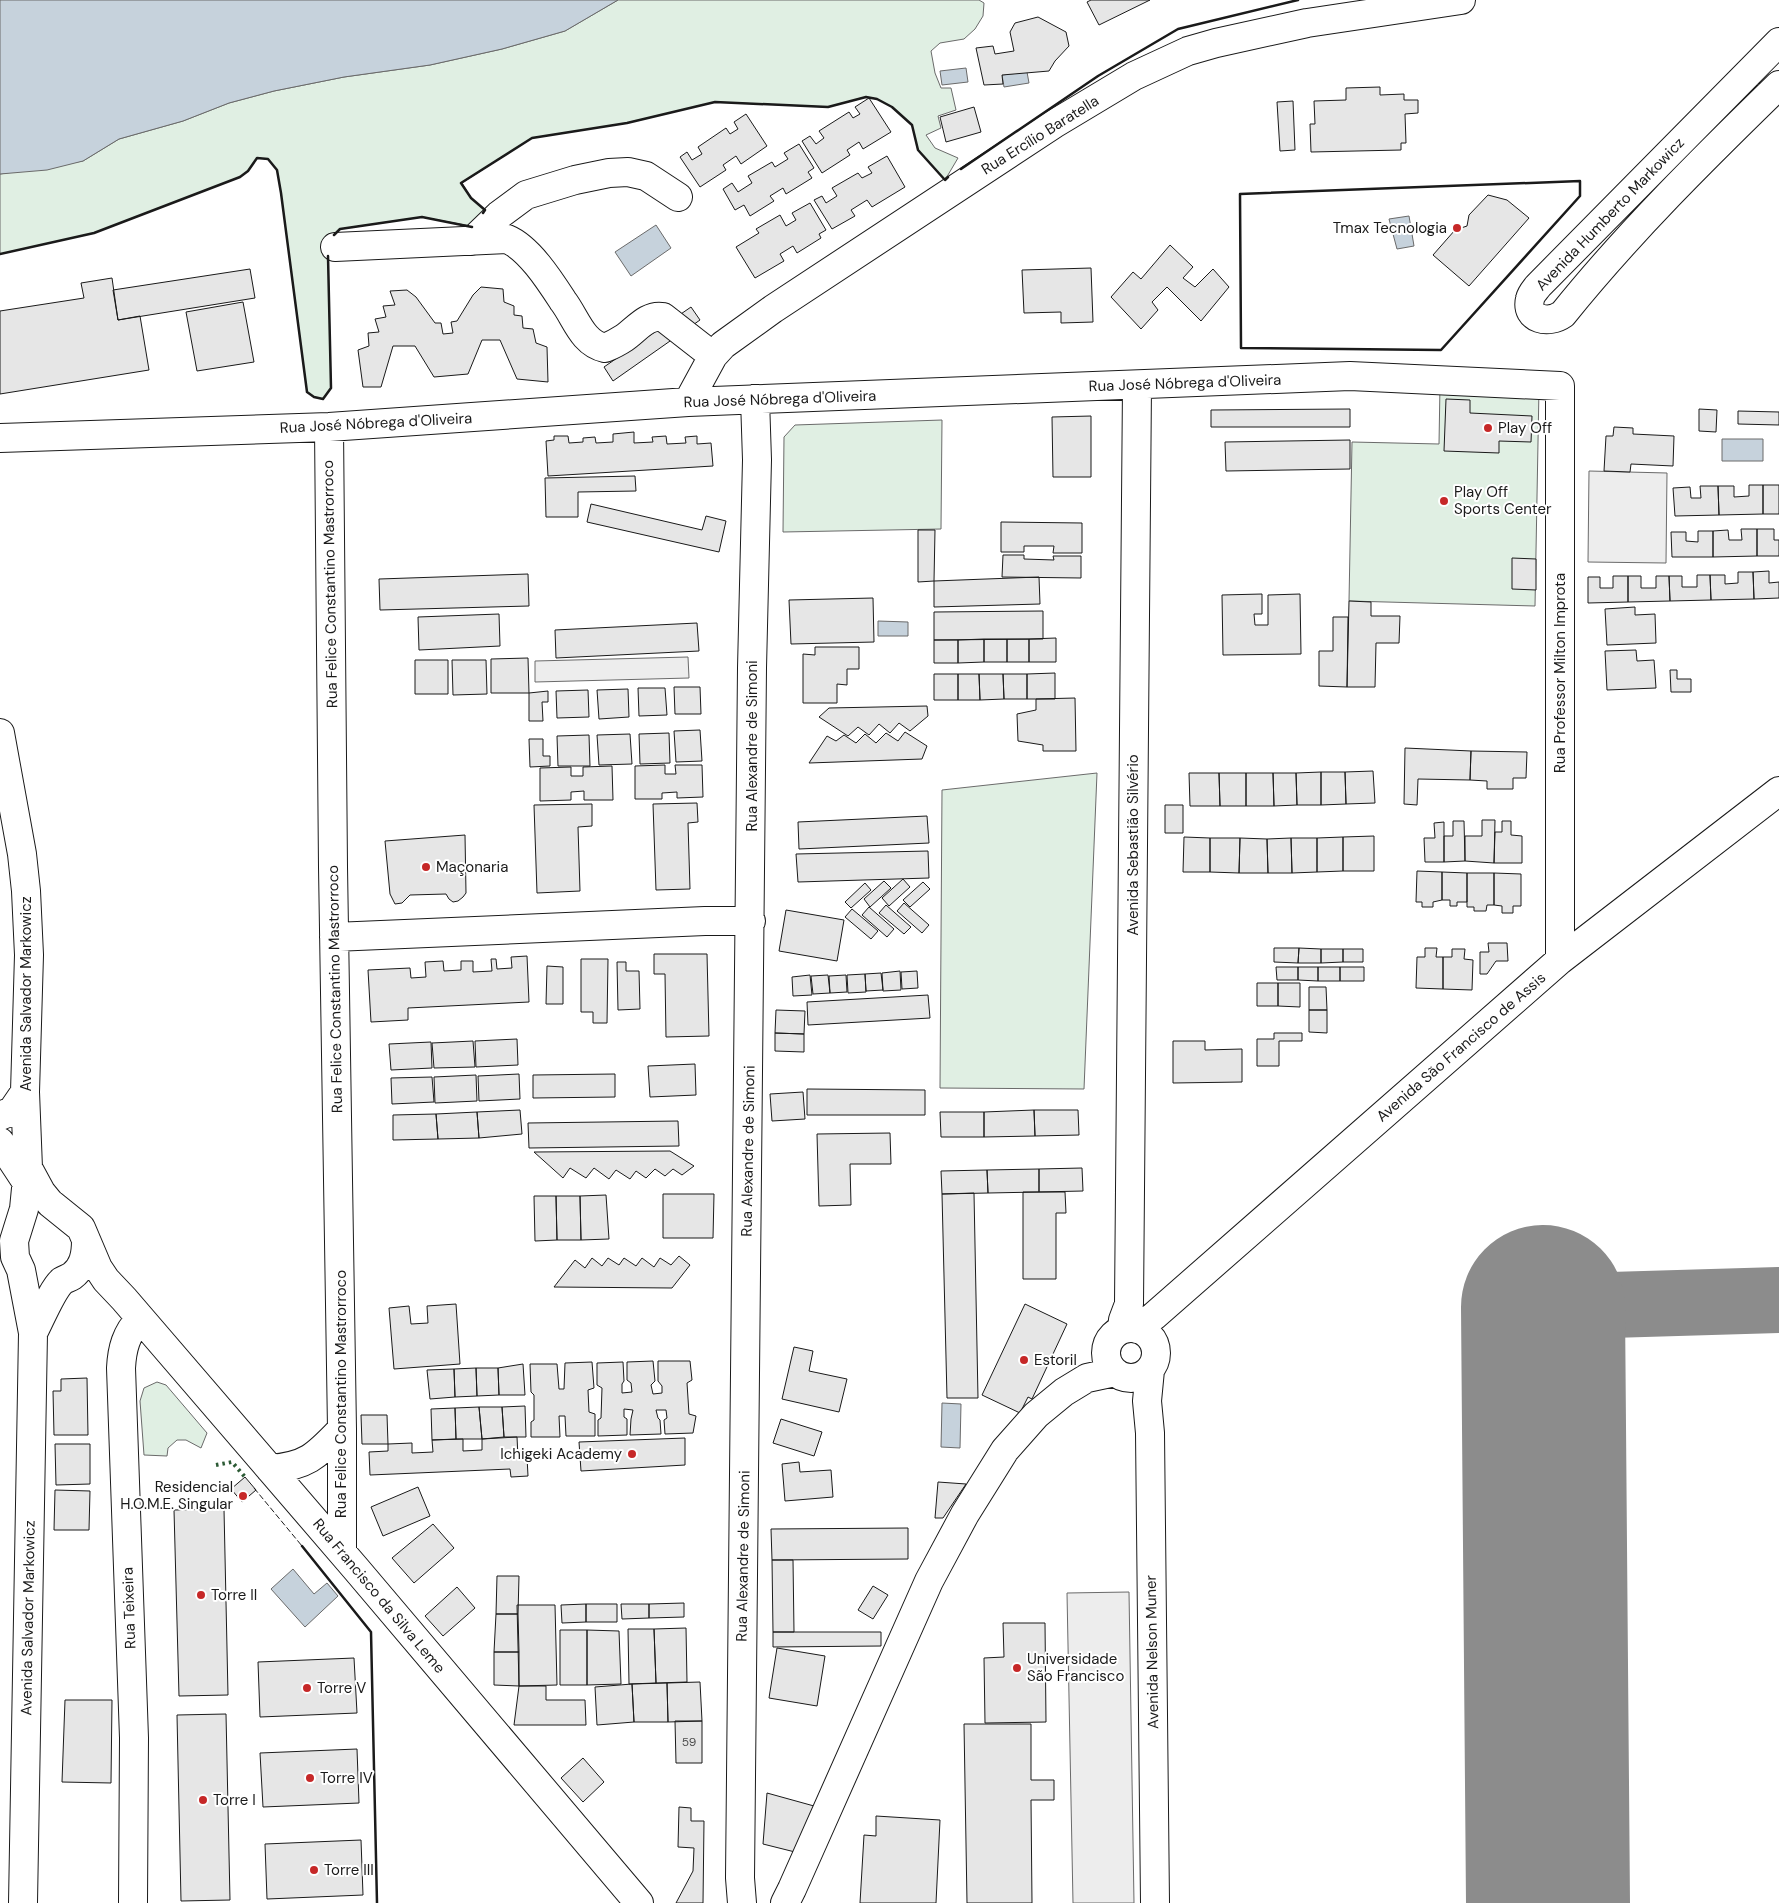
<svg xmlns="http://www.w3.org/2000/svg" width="1779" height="1903" font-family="'DM Sans',sans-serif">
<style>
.green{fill:#e0efe3;stroke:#6a6a6a}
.parking{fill:#ededed;stroke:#6a6a6a}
.water{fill:#c6d2dc;stroke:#6a6a6a}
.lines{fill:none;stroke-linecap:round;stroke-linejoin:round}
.taxiway{stroke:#8c8c8c;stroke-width:66}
.runway{stroke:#8c8c8c;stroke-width:164}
.building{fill:#e6e6e6;stroke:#1a1a1a}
.minor-casing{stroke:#1a1a1a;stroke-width:30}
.minor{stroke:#fff;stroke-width:28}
.hedge{stroke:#2b5a34;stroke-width:4;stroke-dasharray:2.5 4;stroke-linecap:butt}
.fence{stroke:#1a1a1a;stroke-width:1;stroke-dasharray:6 2.5;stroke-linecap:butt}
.wall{stroke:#1a1a1a;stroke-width:2.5}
.poi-dot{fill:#c62828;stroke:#fff;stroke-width:2}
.labels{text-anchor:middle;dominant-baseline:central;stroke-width:4;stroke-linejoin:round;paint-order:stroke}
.number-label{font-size:12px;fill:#4d4d4d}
.street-label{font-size:15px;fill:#1a1a1a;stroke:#fff}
.poi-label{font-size:15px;fill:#1a1a1a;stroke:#fff;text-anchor:start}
</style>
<rect width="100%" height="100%" fill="#fff"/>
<path class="green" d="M618,0H979L984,3L983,16L975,29L964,39L940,43L931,51L935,73L941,88H951L956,110L938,116L941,128L926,135L935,148L958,158L945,180L918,150L912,125L892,107L877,99L866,97L828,107L715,102L627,123L532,138L462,183L471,198L485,210L476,227L422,217L340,229L331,238L328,253L331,388L323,399L314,397L307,392L281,193L277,170L268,159L257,158L248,171L240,177L94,233L0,254V174L83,161L119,139L183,121L229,103L274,91L344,77L430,65L502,49L565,31Z
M1440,385L1539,388L1535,606L1349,601L1352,442L1439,444Z
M942,420L941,529L783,532L784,437L795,425Z
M1097,773L1084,1089L940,1088L942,790Z
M157,1382L166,1385L207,1433L201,1448L186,1440H177L168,1448L167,1456L144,1455L140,1401L144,1388Z"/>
<path class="parking" d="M1589,471L1667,473L1666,563L1588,562Z
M688,657L689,678L535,682V661Z
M1129,1592L1134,1903H1073L1067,1593Z"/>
<path class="water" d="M0,0H618L565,31L502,49L430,65L344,77L274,91L229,103L183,121L119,139L83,161L47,170L0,174Z
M966,68L968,82L942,85L940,71Z
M1027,72L1029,83L1004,87L1002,75Z
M1409,216L1414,246L1397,249L1389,219Z
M656,225L671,248L631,276L615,252Z
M1722,439H1763V461H1722Z
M878,621L908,622V636H878Z
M942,1403L961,1404L960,1448L941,1447Z
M293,1569L314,1594L327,1583L338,1596L305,1627L271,1589Z"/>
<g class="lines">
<path class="taxiway" d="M1543,1307L1779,1300"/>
<path class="runway" d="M1543,1307L1548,1903"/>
</g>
<path class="building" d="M1091,0H1150L1099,25L1087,2Z
M1038,17L1066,32L1069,46L1055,61L1049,71L1002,75L1003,84L984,85L976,48L993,46L995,54L1014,51L1010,32L1015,23Z
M1380,87V95L1404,94V100H1418V113L1405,114L1406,143H1401V150L1311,152L1310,124H1315L1314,101L1346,100V88Z
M869,98L891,132L863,149L859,142L847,150L850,155L822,173L802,141L810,136L816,144L824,138L819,131L849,112L853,118L860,114L855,107Z
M1293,101L1295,150L1280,151L1277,102Z
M974,107L981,132L946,142L940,117Z
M746,114L767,146L741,164L736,156L723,165L726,170L700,187L680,157L687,152L692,160L702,154L698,147L726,128L730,134L738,129L734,122Z
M799,144L814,168L808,172L812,178L786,194L783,188L770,196L774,201L750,216L744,205L735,210L723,189L732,183L738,192L752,183L748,176L772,162L775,167L788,159L784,153Z
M887,156L905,187L872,207L867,200L851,210L855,216L832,229L814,200L822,196L826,203L837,196L832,188L858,173L862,178L872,173L868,167Z
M1488,195L1507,200L1529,218L1469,286L1433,255L1455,230L1467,226L1469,215Z
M810,203L826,230L819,234L821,238L797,253L793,246L780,254L784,261L755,278L736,247L759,233L756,229L780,215L786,226L796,220L792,213Z
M1170,245L1193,267L1183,278L1195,287L1213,269L1229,287L1201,321L1167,287L1152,302L1158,310L1141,329L1111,297L1133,272L1141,279Z
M1091,268L1093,322L1061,323V312L1024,313L1022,270Z
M250,269L255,298L118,320L113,290Z
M112,278L118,320L140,316L149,370L0,394V311L84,298L81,283Z
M481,287L503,289L504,302L514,306V315L522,316L523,328L533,329L536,343L547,347L548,382L517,379L500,340H482L468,374L434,377L415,346H393L381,387H363L358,350L369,346L368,333L379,332L375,319L386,317L383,306L395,305L390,291L407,290L416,297L435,323H441L443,334L453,333L451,322L457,321L473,295Z
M243,302L254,362L197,371L186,312Z
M691,307L700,320L613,381L604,367Z
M1446,399L1470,400V413L1532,416L1531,442L1499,441V453L1444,451Z
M1350,409V427H1211V410Z
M1699,409L1717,410L1716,432L1699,431Z
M1738,411L1779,412V425L1738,424Z
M1091,416V477H1053L1052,417Z
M1614,427L1633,428V434L1674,436L1673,466L1631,464L1630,472L1604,471L1606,436H1613Z
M634,432V443L653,442L652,437L666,436L667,444L686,443L685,437L697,436V444L711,443L713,466L548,476L546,441L554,440V436H568L569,443L583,442V438L595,437L596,443L613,442V434Z
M1350,440V469L1226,471L1225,442Z
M635,476L636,491L578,492V517H546L545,478Z
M1749,485H1763V514L1719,515L1718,486H1734V497L1749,496Z
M1763,485H1779V514H1763Z
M1700,486H1718L1719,515L1675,516L1673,488L1690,487L1691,498H1701Z
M591,504L702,530L706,516L726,521L719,552L587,522Z
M1001,522L1082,523V553H1053L1054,546H1024V552H1001Z
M1741,529H1757V556L1713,557V531L1728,530L1729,540H1742Z
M1757,529H1774V540H1779V556H1757Z
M918,530H935L934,581L918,582Z
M1698,531H1713V557H1672L1671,532H1686V541L1698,542Z
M1003,555H1024V559L1054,560L1053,556H1081V578L1002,577Z
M1512,558L1536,559V590L1512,589Z
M1769,571V583L1779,582V598L1754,599L1753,572Z
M1738,572H1753L1754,599L1711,600L1710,575H1725V584L1738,583Z
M528,574L529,606L380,610L379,579Z
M1697,575H1710L1711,600L1670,601L1669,576H1682V587H1697Z
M1613,576H1628V602L1588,603V577H1600V588H1613Z
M1628,576H1641V588H1656V576H1669L1670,601L1628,602Z
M1039,577L1040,604L934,607V581Z
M1262,594V614H1254L1255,625H1268V595L1300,594L1301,654L1223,655L1222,595Z
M873,598L874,642L791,644L789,600Z
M1349,601L1371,602V616H1400L1399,643H1376L1375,687H1347Z
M1635,607V615L1655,614L1656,643L1607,645L1605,609Z
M1043,611V639L934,640V612Z
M499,614L500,646L419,650L418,617Z
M1333,617H1348L1347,687L1319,686V651H1333Z
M697,623L699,651L556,658L555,630Z
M1056,638V662H1029V639Z
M984,639H1007V662H984Z
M984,639V662L958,663V640Z
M1007,639H1029V662H1007Z
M934,640H958V663H934Z
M815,647H859V669H847V685L837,684V703H803V654L815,655Z
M1636,650L1637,661L1654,660L1656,688L1607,690L1605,651Z
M528,658L529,693H491V659Z
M415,660H448V694H415Z
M452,660H486L487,694L453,695Z
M1670,670H1677V679H1691V692H1671Z
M1055,673V699H1027V674Z
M934,674H958V700H934Z
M958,674H979L980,700H958Z
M979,674H1003L1004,699L980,700Z
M1003,674H1027V699H1004Z
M674,687H700L701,714H675Z
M638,688H665L667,715L639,716Z
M628,689L629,717L599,719L597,690Z
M588,690L589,717L557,718L556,691Z
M548,691V702H542L543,721H529V693Z
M1075,698L1076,751H1043V745L1018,741L1017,714L1036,710V699Z
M927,706L928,716L910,731L899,723L890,733L879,724L869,735L858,727L848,736L819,717L829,708Z
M700,730L702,761L676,762L674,731Z
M905,732L927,746L922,759L809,763L827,736L836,741L844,735L856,743L865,734L876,743L886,733L898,741Z
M669,733L670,763L640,764L639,734Z
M630,734L632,764L599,765L597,735Z
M589,735L590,766H558L557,736Z
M529,739H543V756H550V766L530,767Z
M1405,748L1471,751L1470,780L1418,779L1417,805L1404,804Z
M1471,751L1527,752L1526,778H1513V789H1487V781L1470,780Z
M665,765V774H676L675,765H702L703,797L677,798V792L662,793V799H635V766Z
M612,766L613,800H584V791L571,792V800L540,801V768L571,767V776H583V767Z
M1373,771L1375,803L1346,804L1345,772Z
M1321,772H1345L1346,804L1321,805Z
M1321,772V805H1297L1296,773Z
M1189,773H1219L1220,806H1190Z
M1219,773H1246V806H1220Z
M1246,773H1273L1274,806H1246Z
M1273,773H1296L1297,805L1274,806Z
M697,803L698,822L688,823L690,889L656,890L653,804Z
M592,804V826L578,827L580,891L537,893L534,805Z
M1165,805H1183V833H1165Z
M927,816L929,843L799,849L798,822Z
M1482,820H1495L1494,863L1465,861V836H1482Z
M1453,821H1464L1465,861L1444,862V836H1453Z
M1502,821H1511V835L1522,836V863H1494L1495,832H1502Z
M1444,822V862H1425L1424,838H1435L1434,823Z
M465,835L466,893L463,897L458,901L453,902L449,899L446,894L410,895L402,903L395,904L390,894L385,841Z
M1374,836V871H1343V837Z
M1184,837L1210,838V872H1183Z
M1343,837V871L1317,872V838Z
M1210,838H1240L1239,873L1210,872Z
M1240,838L1267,839L1268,873H1239Z
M1291,838H1317V872L1292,873Z
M1291,838L1292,873H1268L1267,839Z
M928,851L929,878L798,882L796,854Z
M1417,871L1442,872V900L1433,902V907H1422V902H1416Z
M1442,872L1467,873V902H1457V906H1450V900H1442Z
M1467,873H1494V905H1487L1486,911H1474V907H1467Z
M1494,873L1521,874V906H1513V913H1502V906L1494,905Z
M903,879L910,887L889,906L882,898Z
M884,881L891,888L870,907L864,899Z
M923,882L930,889L910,907L903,900Z
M865,883L871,890L851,908L845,902Z
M904,903L929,925L922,933L897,911Z
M886,905L911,927L904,934L879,913Z
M869,907L894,929L887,937L862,915Z
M852,909L878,931L871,939L845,917Z
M786,910L844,920L837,961L779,951Z
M1488,943H1507L1508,961H1496L1487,974H1480V952H1489Z
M1274,948H1299L1298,963L1274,962Z
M1299,948L1321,949V963H1298Z
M1425,948H1437L1436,957H1443V989L1416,988L1417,957H1425Z
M1321,949H1343V962L1321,963Z
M1343,949H1363V962H1343Z
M1452,949H1465L1464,959L1473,960L1472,990L1443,989V957H1452Z
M654,954H707L709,1036L666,1037L665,974H654Z
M527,956L529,1002L408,1008V1020L371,1022L368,970L410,968L411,978L426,977L425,962L443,961L444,971L461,970V961H473V972L492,971L491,959H496L497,969L512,968L511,957Z
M581,959H608L607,1023H593V1012H581Z
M617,962H626V971H639L640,1009L618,1010Z
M547,966L563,967V1004H546Z
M1276,967H1298V980H1277Z
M1298,967H1318V981L1298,980Z
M1318,967H1340V981H1318Z
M1340,967H1364V981H1340Z
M900,971L901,990L883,991L882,973Z
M917,971L918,988L902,989L901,972Z
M881,973L883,990L866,991L865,974Z
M865,974L866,992L848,993L847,975Z
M810,975L812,995L793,996L792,977Z
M828,975L830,993L813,994L811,976Z
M846,975L847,992L830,993L829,976Z
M1257,983H1278V1006H1257Z
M1278,983H1300V1007L1278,1006Z
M1309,987H1326L1327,1010H1309Z
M928,995L930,1018L808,1025L807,1002Z
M776,1010L805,1011L804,1034L775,1033Z
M1309,1010H1327V1033L1309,1032Z
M775,1033L804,1034V1052L775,1051Z
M1274,1033H1302V1041H1279V1066H1257V1039H1274Z
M517,1039L518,1065L476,1067L475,1041Z
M473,1041L475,1067L434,1068L432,1043Z
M1173,1041H1205V1050L1242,1049V1082L1173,1083Z
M431,1042L432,1068L391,1070L389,1044Z
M695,1064L696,1095L650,1097L648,1066Z
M519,1074L520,1099L479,1101L478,1076Z
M615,1074V1097L533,1098V1075Z
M476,1075L477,1101L435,1103L434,1077Z
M432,1077L434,1102L392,1104L391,1078Z
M807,1089L925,1090V1115H807Z
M803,1092L805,1119L772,1121L770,1094Z
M520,1110L522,1134L479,1138L477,1112Z
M1034,1110L1035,1136L984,1137V1112Z
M1034,1110H1078L1079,1135L1035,1136Z
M477,1112L479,1138L438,1139L436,1114Z
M940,1112H984V1137H941Z
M436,1114L438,1139L393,1140V1115Z
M678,1121L679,1146L529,1148L528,1123Z
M890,1133L891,1164H850L851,1205L819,1206L817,1134Z
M670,1151L694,1166L682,1175L673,1169L665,1176L655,1169L646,1178L636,1171L630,1179L616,1170L609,1179L594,1168L586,1178L570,1168L563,1178L534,1152Z
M1082,1168L1083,1191L1039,1192V1169Z
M1039,1169V1192L988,1193L987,1170Z
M987,1170L988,1193L942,1194L941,1171Z
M1023,1192H1065L1066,1213H1056V1279H1023Z
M974,1193L978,1398H947L942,1194Z
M663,1194H714L713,1238H663Z
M606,1195L609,1239L581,1240L580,1196Z
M534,1196H556L557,1240L535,1241Z
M556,1196H580L581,1240H557Z
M679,1256L690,1265L672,1288L554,1287L575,1260L585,1268L592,1258L602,1266L608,1258L619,1265L624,1258L636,1266L642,1258L654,1267L660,1258L671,1265Z
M456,1304L460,1364L394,1369L389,1308L409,1306L411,1324L428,1323L427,1306Z
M1025,1304L1067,1324L1032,1399L1028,1397L1020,1413L982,1395Z
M794,1347L813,1351L809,1371L847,1379L839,1412L782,1399Z
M653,1361L655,1381L651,1385L653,1394L662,1393V1386L658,1381V1361H690L692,1380L687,1383L689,1414L696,1416L693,1433L665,1434L664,1420L667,1418L666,1410H656L658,1418L660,1420L661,1434L630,1435L631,1419L633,1410L624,1409V1417L627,1419V1435L598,1436V1420L601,1418L602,1388L597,1385V1363L623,1362L624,1381L622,1384V1393L632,1392L631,1383L627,1380V1362Z
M592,1362L594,1388L588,1390L589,1412L595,1414V1436H566L565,1416H559L560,1437H531V1422L534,1420V1395L531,1392L530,1364H557L559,1389H564L565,1363Z
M523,1364L525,1395H499L498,1368Z
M476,1368L477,1396L455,1397L454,1369Z
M476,1368H498L499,1395L477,1396Z
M454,1369L455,1397L430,1399L427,1370Z
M87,1378L88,1435H54L53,1391H61V1379Z
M525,1406L526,1437H504L502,1407Z
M479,1407L482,1439H456L455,1408Z
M479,1407H502L504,1437L482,1439Z
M455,1408L456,1439L432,1440L431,1409Z
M361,1415H387L388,1444H362Z
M781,1419L822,1432L814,1456L773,1443Z
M517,1437L518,1457H527L528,1476L511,1477L510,1469L370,1475L369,1452L388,1451V1444L412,1443V1453L433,1452L432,1440L463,1439V1451L482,1450V1439Z
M685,1438V1465L581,1471L579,1442Z
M55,1444H90V1484L56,1485Z
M799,1462L800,1472L831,1470L833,1497L785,1501L782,1464Z
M245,1477L256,1490L242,1502L231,1489Z
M938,1482L966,1484L943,1518H935Z
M418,1487L430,1516L383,1536L371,1507Z
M55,1490L90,1491L89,1530H54Z
M224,1509L228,1695L179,1696L174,1510Z
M433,1524L454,1548L414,1583L392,1558Z
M908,1528V1559L772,1560L771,1529Z
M772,1560H793L794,1632H773Z
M497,1576H519L518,1614H496Z
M873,1586L888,1595L873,1619L858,1610Z
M457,1587L475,1608L443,1636L425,1616Z
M684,1603V1617L649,1618V1604Z
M586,1604H617V1622H586Z
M586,1604V1622L562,1623L561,1605Z
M621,1604H649V1618L622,1619Z
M517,1605H555L557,1685L519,1686Z
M496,1614H518L519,1652H494Z
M1003,1623H1045L1046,1722L985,1723L984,1658L1004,1657Z
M686,1628L687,1682L656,1683L654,1629Z
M628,1629H654L656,1683L629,1684Z
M560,1630H587V1685H560Z
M587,1630L619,1631L621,1684L587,1685Z
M773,1632H881V1646L773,1647Z
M777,1648L825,1656L817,1706L769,1698Z
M494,1652H519V1686L494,1685Z
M354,1658L357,1713L260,1717L258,1662Z
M700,1682L702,1721L668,1722L667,1683Z
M667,1683L668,1722H634L632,1684Z
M632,1684L634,1722L597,1725L595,1687Z
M519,1686H546V1700H585L586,1725H514Z
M65,1700H112L111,1783L62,1782Z
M226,1714L230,1900L181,1901L177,1715Z
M675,1721H702V1763H676Z
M964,1724H1031V1780H1054V1800H1031L1032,1903H967Z
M357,1749L359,1803L263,1807L260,1753Z
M583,1758L604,1782L583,1802L561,1778Z
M767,1793L814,1806L795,1852L763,1844Z
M679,1807L691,1808V1821H704L703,1903H676L693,1871L694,1848L678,1847Z
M876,1816L940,1820L936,1903H860L864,1835L876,1836Z
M361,1840L363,1895L267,1899L265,1844Z"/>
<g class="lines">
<g class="minor-casing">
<path id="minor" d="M1779,42L1538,286C1535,290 1531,294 1530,299C1525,320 1549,324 1563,314C1629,232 1704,158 1779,85
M472,241L499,215L526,195L575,180L609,173L628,172L646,176L678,197
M335,247L507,239C529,248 550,281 563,301C576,318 582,343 605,348C612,345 618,342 624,338C636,330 647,314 663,317L713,356
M688,402L713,356L723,345L773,309L1054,124L1134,76L1188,51L1216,43L1307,23L1461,0
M329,427L333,867L342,1429V1552
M0,438L329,427L688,402L1350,376L1560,386V960
M0,733L22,854L26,891L29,955L25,1092L28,1168L24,1209L14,1241L15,1257L21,1270L33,1333L23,1903
M334,937L705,921H751
M0,1116L12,1111L25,1092
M0,1142L27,1183
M28,1168L41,1192L50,1203L81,1228L98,1268L106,1280L124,1299L357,1570L639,1903
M1106 1353a25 25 0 1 1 50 0a25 25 0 1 1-50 0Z
M1122,1329L1123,1320L1129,1304L1137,386
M1137,1329L1154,1316L1560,960L1779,791
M33,1333C40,1320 52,1290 62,1281C65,1279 69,1278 72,1276C84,1267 86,1254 86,1240
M1150,1370L1147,1401L1150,1433L1155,1903
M270,1469C308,1466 317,1455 342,1429
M133,1903L134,1738L121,1368C122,1349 126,1333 140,1319
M742,1903L740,1878L752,668L757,460L755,399
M785,1903L792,1889L929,1581L965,1514L1005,1450L1036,1415L1064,1392L1087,1378L1115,1372"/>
</g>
<use href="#minor" class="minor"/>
<path class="hedge" d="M216,1465L232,1462L245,1477"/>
<path class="fence" d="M254,1488L302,1546"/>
<path class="wall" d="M961,169L1098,76L1178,29L1298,0
M1580,181V196L1441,350L1241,348L1240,194Z
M483,213L485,210L471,198L461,183L532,138L627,123L715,102L828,107L866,97L877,99L892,107L912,125L918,150L945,180L948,177
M334,235L340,229L422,217L472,227
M0,254L94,233L240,177L248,171L257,158L268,159L277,170L281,193L307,392L314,397L323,399L331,388L328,256
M302,1546L371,1632L377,1903"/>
</g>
<g class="poi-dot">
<circle cx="1457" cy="228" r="5"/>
<circle cx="1488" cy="428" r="5"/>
<circle cx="1444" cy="501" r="5"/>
<circle cx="426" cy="867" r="5"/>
<circle cx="1024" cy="1360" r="5"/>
<circle cx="632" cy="1454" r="5"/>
<circle cx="243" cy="1496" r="5"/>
<circle cx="201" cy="1595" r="5"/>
<circle cx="1017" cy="1668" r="5"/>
<circle cx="307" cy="1688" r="5"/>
<circle cx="310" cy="1778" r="5"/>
<circle cx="203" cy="1800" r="5"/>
<circle cx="314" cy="1870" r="5"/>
</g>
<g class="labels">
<g class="number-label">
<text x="689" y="1742">59</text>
</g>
<g class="street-label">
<text transform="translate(1040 135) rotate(-32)">Rua Ercílio Baratella</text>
<text transform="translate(1610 214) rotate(-46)">Avenida Humberto Markowicz</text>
<text transform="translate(1185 383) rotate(-2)">Rua José Nóbrega d'Oliveira</text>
<text transform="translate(780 399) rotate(-2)">Rua José Nóbrega d'Oliveira</text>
<text transform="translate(376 423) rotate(-3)">Rua José Nóbrega d'Oliveira</text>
<text transform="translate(330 584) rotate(-91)">Rua Felice Constantino Mastrorroco</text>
<text transform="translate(1560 673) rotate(-90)">Rua Professor Milton Improta</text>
<text transform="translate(752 746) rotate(-90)">Rua Alexandre de Simoni</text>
<text transform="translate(1133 845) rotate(-90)">Avenida Sebastião Silvério</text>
<text transform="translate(335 989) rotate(-91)">Rua Felice Constantino Mastrorroco</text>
<text transform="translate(26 994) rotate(-90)">Avenida Salvador Markowicz</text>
<text transform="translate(1461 1047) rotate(-41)">Avenida São Francisco de Assis</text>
<text transform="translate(748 1151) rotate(-89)">Rua Alexandre de Simoni</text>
<text transform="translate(341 1394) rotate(-90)">Rua Felice Constantino Mastrorroco</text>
<text transform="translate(743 1556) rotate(-89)">Rua Alexandre de Simoni</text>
<text transform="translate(379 1596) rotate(50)">Rua Francisco da Silva Leme</text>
<text transform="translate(129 1608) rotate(-92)">Rua Teixeira</text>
<text transform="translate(28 1618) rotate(-89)">Avenida Salvador Markowicz</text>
<text transform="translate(1152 1652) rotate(-91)">Avenida Nelson Muner</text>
</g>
<g class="poi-label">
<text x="1447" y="228" text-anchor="end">Tmax Tecnologia</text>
<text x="1498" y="428">Play Off</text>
<text x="1454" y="492">Play Off<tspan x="1454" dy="17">Sports Center</tspan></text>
<text x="436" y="867">Maçonaria</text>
<text x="1034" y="1360">Estoril</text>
<text x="622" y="1454" text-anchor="end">Ichigeki Academy</text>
<text x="233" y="1487" text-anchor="end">Residencial<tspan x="233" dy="17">H.O.M.E. Singular</tspan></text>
<text x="211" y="1595">Torre II</text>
<text x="1027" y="1659">Universidade<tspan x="1027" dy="17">São Francisco</tspan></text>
<text x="317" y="1688">Torre V</text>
<text x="320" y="1778">Torre IV</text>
<text x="213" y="1800">Torre I</text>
<text x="324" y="1870">Torre III</text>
</g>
</g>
</svg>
